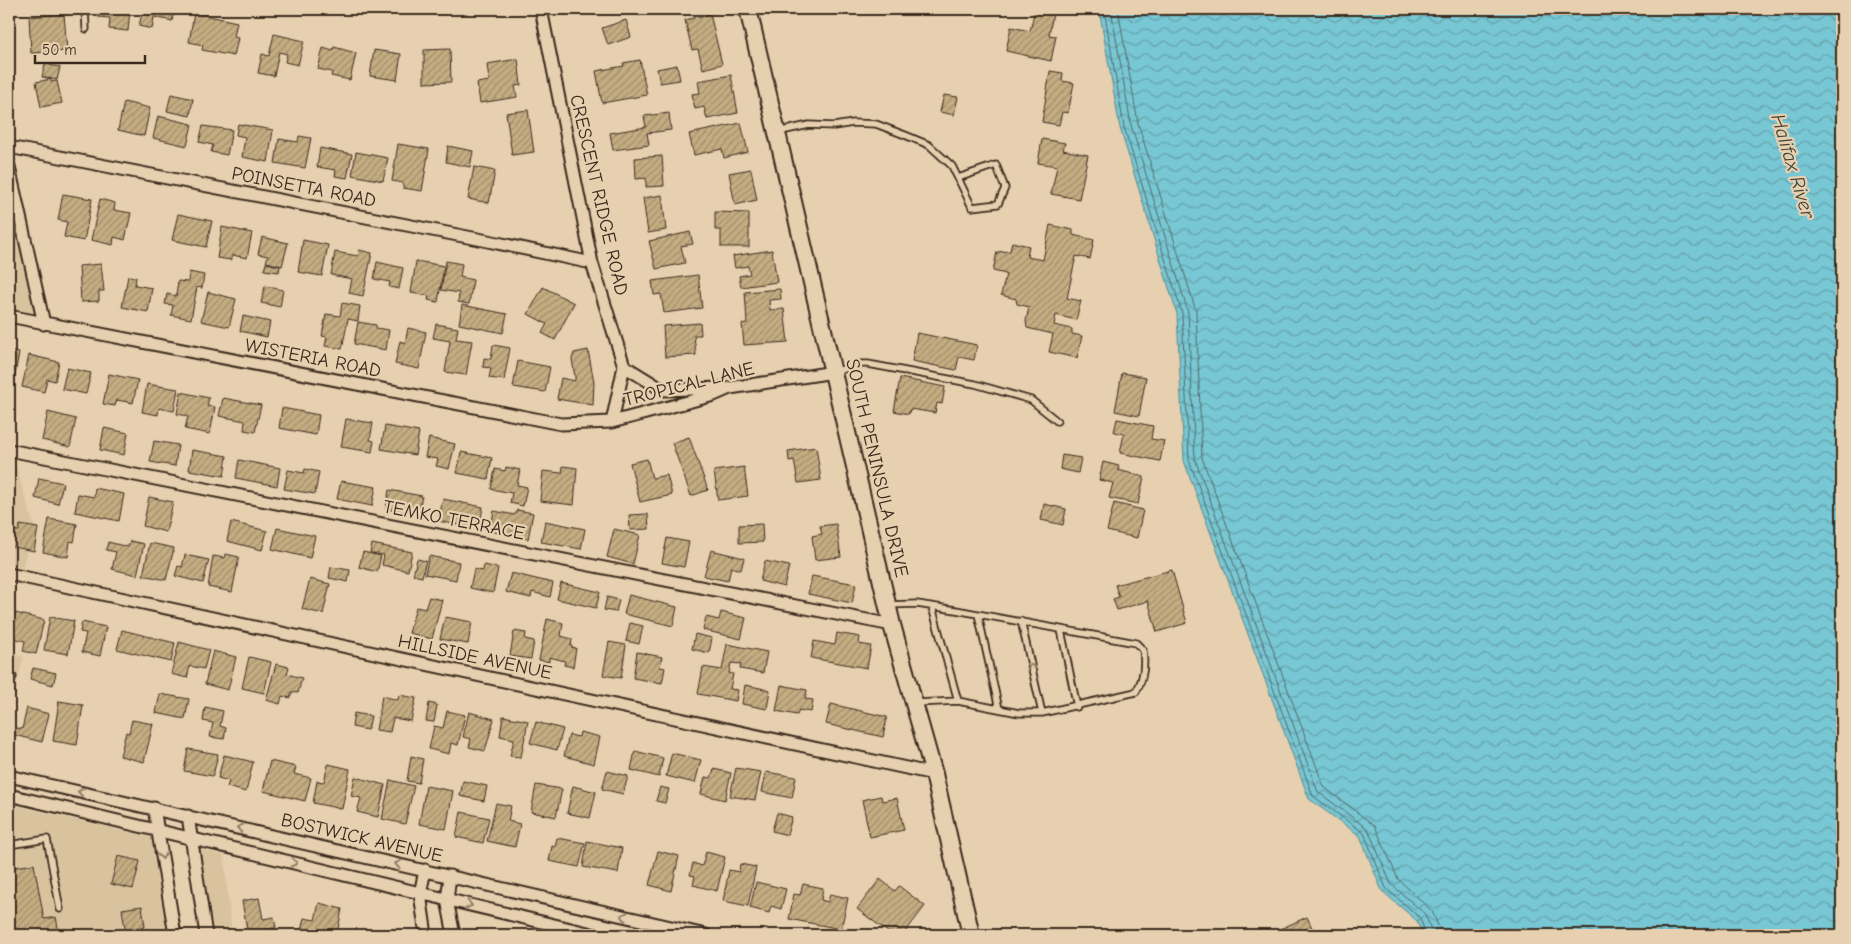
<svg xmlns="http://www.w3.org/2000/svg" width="1851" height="944" font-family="'Comic Neue',sans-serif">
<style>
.built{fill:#d9c39f}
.water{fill:url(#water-waves);stroke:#60888b}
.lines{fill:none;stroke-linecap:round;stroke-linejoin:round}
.shore{stroke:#536967;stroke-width:1}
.building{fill:url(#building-hatch);stroke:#3b2a1e}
.lane-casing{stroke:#3b2a1e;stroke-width:9}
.street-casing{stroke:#3b2a1e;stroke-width:15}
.secondary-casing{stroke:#3b2a1e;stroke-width:20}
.lane{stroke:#e6d0af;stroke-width:5.5}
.street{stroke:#e6d0af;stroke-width:11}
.secondary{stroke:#e6d0af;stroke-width:16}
.oneway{stroke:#907d66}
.labels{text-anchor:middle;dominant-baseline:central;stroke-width:4.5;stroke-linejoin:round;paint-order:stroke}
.street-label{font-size:19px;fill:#3b2a1e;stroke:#e6d0af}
.water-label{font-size:20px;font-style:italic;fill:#444239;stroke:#e6d0af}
</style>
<defs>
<pattern id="water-waves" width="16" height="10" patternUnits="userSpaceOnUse" patternTransform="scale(1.25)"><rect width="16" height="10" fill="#78c7d4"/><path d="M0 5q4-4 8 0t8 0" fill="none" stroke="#64a2ab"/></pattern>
<pattern id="building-hatch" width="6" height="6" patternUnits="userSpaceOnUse" patternTransform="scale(1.25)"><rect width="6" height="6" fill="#c5ad82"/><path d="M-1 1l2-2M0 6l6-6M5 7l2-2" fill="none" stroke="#a18d6a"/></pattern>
</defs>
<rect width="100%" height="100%" fill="#e6d0af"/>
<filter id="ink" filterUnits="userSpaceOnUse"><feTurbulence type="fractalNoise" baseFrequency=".02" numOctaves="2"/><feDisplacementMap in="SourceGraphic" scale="10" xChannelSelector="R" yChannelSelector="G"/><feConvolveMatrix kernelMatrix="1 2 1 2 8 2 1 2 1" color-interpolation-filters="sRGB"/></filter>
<g filter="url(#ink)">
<path class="built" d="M9,201L34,313L9,308Z
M9,458L14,459L34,526L22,568L9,565Z
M9,653L24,657L9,711Z
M9,804L151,837L167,935H9Z
M201,850L224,855L232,935H214Z"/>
<path class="water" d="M1099,9H1842V935H1422L1417,921L1382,891L1360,836L1309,799L1184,461L1177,314L1120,128Z"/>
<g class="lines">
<path class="shore" d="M1104,9L1124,127L1182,313L1189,460L1313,796L1364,833L1386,888L1420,918L1426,935
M1111,9L1131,125L1188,312L1195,459L1318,792L1368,829L1391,884L1425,914L1433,935
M1118,9L1138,123L1196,311L1202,458L1324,787L1375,826L1398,879L1432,911L1439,928L1440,935"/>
</g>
<path class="building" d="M99,9H130L128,31L109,29L110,18L98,17Z
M143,9H174L172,21L154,17L152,29L139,26Z
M662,9H680L663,12Z
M1035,9L1053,13L1049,35L1056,36L1051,61L1006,51L1011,27L1030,31Z
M194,13L237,22L234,37L238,38L234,56L202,50L203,45L189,42Z
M64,14L67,51L31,53L29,17Z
M710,14L722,64L703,69L698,49L692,50L685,20Z
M626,20L631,37L608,45L602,28Z
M274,34L304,41L298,65L285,62L287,54L279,52L274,76L258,73L262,54L269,56Z
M334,47L356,53L350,80L331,76L332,72L318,69L323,48L333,51Z
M450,49L451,82L424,83V50Z
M374,50L401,54L397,80L370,76Z
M518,59L521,85L515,86L517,97L480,103L477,83L489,81L487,64Z
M640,60L647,95L602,103L596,71L624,66L623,63Z
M45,64L60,67L57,80L42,77Z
M677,65L680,80L660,83L657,69Z
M1050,71L1063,73L1062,81L1074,83L1068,113L1062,112L1059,125L1042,122Z
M731,75L738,113L707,119L704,107L695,109L692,94L700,93L698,81Z
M51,79V82L57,81L62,103L41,107L36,82Z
M171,94L193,99L190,116L167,111Z
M944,95L958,97L954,115L940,112Z
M124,102L150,108L144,136L118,130Z
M528,110L534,152L512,155L506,113Z
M669,113L671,130L647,133L649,145L613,150L610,133L646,127L644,116Z
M158,116L192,124L187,146L153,138Z
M741,123L748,152L724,158L722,149L694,155L689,134Z
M238,124L273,130L268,162L242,157L245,137L236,135Z
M203,126L232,130L227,155L211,152L213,145L199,142Z
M299,136L311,138L305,168L275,163L279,139L298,142Z
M1042,139L1065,143L1063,150L1088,155L1079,199L1051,194L1057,166L1038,163Z
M398,144L429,149L422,191L403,188V183L392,181Z
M448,146L473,151L470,167L446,162Z
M320,148L352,154L347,178L335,176L336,170L317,167Z
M356,152L388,158L383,181L352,175Z
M662,156L664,186L646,187V178L636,179L635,158Z
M474,167L495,171L489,203L468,199Z
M751,169L757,200L735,205L729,173Z
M63,194L92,199L84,241L64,237L67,222L58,220Z
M662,195L666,230L648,233L643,198Z
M100,199L115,203L114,210L131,213L125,240L114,237L113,245L91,240Z
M715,212L749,213V247H721V230H715Z
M178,214L212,221L206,247L172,240Z
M1050,225L1073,230V235L1094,240L1090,259L1076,256L1067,298L1081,301L1076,320L1056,315L1054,325L1072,329V334L1082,336L1077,358L1049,352L1053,334L1027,328L1026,321L1029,307L1017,304L1016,299L1001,295L1006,274L993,271L997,252L1010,251L1012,242L1029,246L1027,257L1043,260Z
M222,227L252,233L247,258L232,255L231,260L217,258Z
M690,232L693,244L681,246L685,263L656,269L649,241Z
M262,237L288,243L282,266L266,262L268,256L258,254Z
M303,240L328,245L322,276L298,272Z
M359,250L372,253L363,296L349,293L352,279L331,275L335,252L358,256Z
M772,250L777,282L741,287L739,276L750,274L748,266L735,268L733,256Z
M416,261L444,266L438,302L428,300L429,296L411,293Z
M446,261L462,264L460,277L473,280L469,304L458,302L459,293L441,290Z
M377,262L403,268L399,289L389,287L390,282L374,279Z
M266,263L280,266L279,272L264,270Z
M101,264L104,291H99V301L81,302L79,266Z
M189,272L204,275L202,288L197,287L191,319L171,315L173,305L165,304L167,294L176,296L178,281L188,282Z
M698,275L702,308L664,313L661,294L654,295L652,281Z
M128,276L136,277L135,285L152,288L148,312L122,307Z
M265,286L283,290L280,307L261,303Z
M543,287L574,303L555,340L542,333L547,324L528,314Z
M780,289L781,299L769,300L770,310L784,309L788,342L744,345L742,324L747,323L745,292Z
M208,292L236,299L229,327L201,321Z
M342,303L360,306L358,321L348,319L342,349L325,346L327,337L322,336L326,314L340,316Z
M462,305L507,314L503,333L459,324Z
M243,316L270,322L267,337L240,331Z
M358,322L376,325V328L389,330L386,350L354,344Z
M700,323L701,335H694L696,355L665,357L663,326Z
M436,324L458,328L456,339L472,341L466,375L445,372L450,341L433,338Z
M408,328L426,332L419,369L395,364L400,341L405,343Z
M917,333L977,345L974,360L959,357L956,370L912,361Z
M493,345L510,348L504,380L489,378L491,368L483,367L484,358L491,359Z
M588,350L594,382L593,405L557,399L561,378L575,381V377L572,359L574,353Z
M9,351L19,353L13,386L9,385Z
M29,355L59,362L55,381L47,379L44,392L22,387Z
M518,361L550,367L545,392L513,387Z
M67,368L91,373L86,394L62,389Z
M1122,373L1146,377L1139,416L1115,411Z
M109,374L138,380L133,403L117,400L115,406L103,404Z
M900,378L945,387L942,404L937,403L935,413L910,409L909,414L894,411Z
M147,384L178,389L174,411L159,408L158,415L142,412Z
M181,392L209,398L207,406L215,407L210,434L185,429L188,416L177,414Z
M223,398L261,405L255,432L244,430L245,421L219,416Z
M282,408L319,415L316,435L279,428Z
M48,412L76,419L70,447L42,440Z
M346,419L373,423L370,440L374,441L372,452L341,447Z
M1117,419L1153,426L1151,439L1164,441L1160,461L1120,453L1124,434L1114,432Z
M385,426L419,432L415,455L381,449Z
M104,428L128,433L124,455L100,450Z
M689,437L708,490L691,496L672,443Z
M429,438L455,444L449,469L436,466L438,459L425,457Z
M154,441L178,445L175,466L150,462Z
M816,447L821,480L798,483L794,460L789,461L788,451Z
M192,450L227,456L224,476L189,470Z
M461,452L492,458L488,479L457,473Z
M1062,455L1081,458L1078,473L1060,469Z
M647,459L652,478L667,475L672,495L640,502L630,463Z
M239,460L280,468L277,486L236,478Z
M1103,462L1119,466L1118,470L1144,477L1138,504L1109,498L1113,483L1099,480Z
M563,466L577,468L574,505L540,501L543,471L562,473Z
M506,467L520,470L517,485L527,487L523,506L510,503L512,493L491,489L495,469L505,471Z
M744,467L748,496L718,500L714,471Z
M305,469L319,472L315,494L284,489L288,470L304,473Z
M39,478L63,483L58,504L35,498Z
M341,481L376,487L372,506L337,499Z
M95,488L124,494L119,521L75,512L78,494L94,497Z
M389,490L422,496L418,515L386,509Z
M149,497L173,502L166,532L143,526Z
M443,499L483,507L479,529L438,521Z
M1114,503L1143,510L1137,538L1107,531Z
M1044,504L1066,509L1063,525L1041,520Z
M517,510L533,513L528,539L490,531L494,511L515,515Z
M648,514L649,529L630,530L629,515Z
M49,519L77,524L74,542L70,541L68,557L43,552Z
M545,521L585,529L581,549L541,542Z
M231,522L267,531L262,550L227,541Z
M762,524L763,542L739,543V525Z
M836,524L841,557L815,560L812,536L822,534L820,526Z
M20,525L38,528L34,551L9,546L10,530L19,531Z
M277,528L315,536L310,558L272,549Z
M614,529L640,535L633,564L607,557Z
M667,538L689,542L684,567L662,563Z
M130,541L144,544L137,575L112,569L116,552L106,550L108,542L128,547Z
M150,543L174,548L166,580L143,575Z
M372,544L412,552L408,571L382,565L384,555L370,553Z
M711,550L744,558L741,570L731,567L728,581L704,576Z
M363,552L381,556L377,572L359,567Z
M226,554L239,557L232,592L208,587L213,556L225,558Z
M185,555L209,560L203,583L175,576L178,566L182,567Z
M429,556L459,562L456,580L425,574Z
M417,559L426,561L422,577L413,575Z
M765,561L789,566L784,587L760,581Z
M484,565L498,568L493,593L470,588L474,569L483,571Z
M331,567L350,570L348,582L329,578Z
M1172,570L1187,623L1157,632L1148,601L1117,610L1113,599L1119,597L1115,585Z
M511,573L553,583L550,597L532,592L531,598L506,592Z
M812,576L856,584L852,603L808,594Z
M310,579L330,584L323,614L302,609Z
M561,583L600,592L596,608L557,599Z
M629,595L677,607L673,626L624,614Z
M429,597L442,600L432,639L409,633L416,607L425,609Z
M607,597L619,600L616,612L604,610Z
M721,612L746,618L741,639L703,630L706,617L719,620Z
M15,613L44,620L36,654L23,651L25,641L9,637Z
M50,617L74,621L68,654L44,650Z
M445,617L472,622L468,644L440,639Z
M547,619L563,623L561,636L572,639L571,647L576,648L573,667L564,665L565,661L549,657V662L539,660Z
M82,622L106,627L100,656L82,652L86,633L80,632Z
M630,623L643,626L639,644L626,641Z
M122,630L175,643L171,662L117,649Z
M514,631L526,633L525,639L534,641L531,659L510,656Z
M837,633L860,637L859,644L871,646L867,668L811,658L814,641L835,645Z
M695,634L712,638L709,653L692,649Z
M179,642L209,650L204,669L190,666L187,678L171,674Z
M609,642L626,645L621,678L603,675Z
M727,644L767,652L763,673L740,669L741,664L731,663L729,673L733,674L730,689L738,690L736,701L698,694L703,667L722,670Z
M213,651L236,657L228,690L205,684Z
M637,652L662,657L660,667L665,668L662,683L633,678Z
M249,657L271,662L264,693L242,688Z
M276,664L289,667L287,674L302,678L298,693L292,692L290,698L282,696L280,704L266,700Z
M33,668L56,673L53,685L30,679Z
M745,685L770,690L767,709L742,704Z
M781,685L807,690L805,699L813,700L811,712L799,710L797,715L776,711Z
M160,694L189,699L185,719L156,713Z
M399,695L416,698L411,721L393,718L390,732L376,730L382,696L398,700Z
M59,701L83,705L77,745L53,741Z
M429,703L437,705L434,722L426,721Z
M831,704L887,717L883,737L826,724Z
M205,707L223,711L220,726L226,728L224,739L210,737L213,723L203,721Z
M27,708L49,714L42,742L14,735L16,728L22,729Z
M447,711L465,715L458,745L451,743L449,754L429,749L434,726L443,728Z
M469,712L494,719L485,751L469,747L471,739L463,737Z
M354,713L371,716L368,730L352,727Z
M503,716L528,721L521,757L510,756L514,739L500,736Z
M132,720L153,724L144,762L120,756L126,732L129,733Z
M536,722L563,729L557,750L530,743Z
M580,732L600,737L594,764L564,756L569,735L579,737Z
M188,749L218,754L213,776L184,771Z
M635,751L663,758L659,777L631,770Z
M672,753L701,760L695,783L666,776Z
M224,755L253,762L246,792L227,787L229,781L218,778Z
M411,756L423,759L419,783L407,781Z
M270,761L296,767L294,774L311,778L305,801L263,791Z
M328,764L350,769L342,809L313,803L317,781L324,782Z
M736,768L761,772L755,800L730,796Z
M714,769L731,773L725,800L701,794L705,777L711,778Z
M607,771L628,776L623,794L602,789Z
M766,772L796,777L792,798L762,792Z
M355,777L385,785L378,817L357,812L361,798L351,796Z
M390,780L414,786L405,824L382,819Z
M463,781L487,786L484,801L460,796Z
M536,785L562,789L556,817L531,812Z
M426,786L453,791L446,829L419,824Z
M573,786L596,792L590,818L567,813Z
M660,787L669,789L665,803L656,801Z
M881,796L882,801L897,798L904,830L870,837L862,800Z
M496,803L511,806L508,821L520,824L515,847L487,841Z
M461,812L489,818L483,843L456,837Z
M777,813L792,817L787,835L772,831Z
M557,838L585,843L579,867L549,861L552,846L555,847Z
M587,841L622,848L618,873L583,867Z
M658,851L679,856L671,891L649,885Z
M706,852L725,857L717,891L693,885L695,876L690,875L693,863L702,866Z
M118,856L140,861L133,889L111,884Z
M34,864L44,919L56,917L59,933L49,935H9V868Z
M740,864L756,867L748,906L723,901L729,870L739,872Z
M880,879L895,891L899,886L925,906L903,935H892L857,909Z
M756,882L786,889L781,909L771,906L769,913L750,908Z
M803,884L823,888L821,900L828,902L830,894L848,898L841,929L789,919L794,894L800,895Z
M259,898L263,919L274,917L276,928L263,930L264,935H248L242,901Z
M319,903L342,909L337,934L330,933V935H300L304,918L315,920Z
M142,906L145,927L138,928L139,935H126L122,909Z
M1307,917L1315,934L1319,932L1320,935H1272L1271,933Z"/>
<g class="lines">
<g class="lane-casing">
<path id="lane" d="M85,9L86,29
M777,132L809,125L834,126L853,123L876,124L905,135L929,145L952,166L972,207L998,204L1005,188L996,165L958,178
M834,372L860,364H868L975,384L1031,400L1057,421
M888,605L917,604L956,610L1136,643L1143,650C1145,665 1144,679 1136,692L1042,713H1019L958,701L916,703
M932,607L958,701
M978,614L999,709
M1021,621L1042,713
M1061,630L1077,707
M9,675L13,677
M9,845L47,839L60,909"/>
</g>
<g class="street-casing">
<path id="street" d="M541,9L592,263L624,366L663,390L721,388
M9,147L483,240L592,263
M9,167L44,324
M9,316L561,424L612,422L714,395L730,388L834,372
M612,422L624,366
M9,450L892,625
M9,574L934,774
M9,776L706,935
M9,795L596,935
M154,808L175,935
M188,816L206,935
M425,870L420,894L426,935
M450,876L447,900L454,935"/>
</g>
<g class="secondary-casing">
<path id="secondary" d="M748,9L892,625L934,774L971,935"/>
</g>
<use href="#lane" class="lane"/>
<use href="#street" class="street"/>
<use href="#secondary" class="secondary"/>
</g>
<defs><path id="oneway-chevron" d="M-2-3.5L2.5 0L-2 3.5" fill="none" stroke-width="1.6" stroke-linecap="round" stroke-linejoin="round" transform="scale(1.25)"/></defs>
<g class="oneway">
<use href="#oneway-chevron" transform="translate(1031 667) rotate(-103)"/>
<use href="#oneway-chevron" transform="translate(81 792) rotate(-168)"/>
<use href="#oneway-chevron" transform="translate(240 828) rotate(-167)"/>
<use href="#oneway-chevron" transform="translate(162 856) rotate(81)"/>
<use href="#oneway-chevron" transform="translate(294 863) rotate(14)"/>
<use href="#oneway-chevron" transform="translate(398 864) rotate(-167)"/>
<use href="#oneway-chevron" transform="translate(469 905) rotate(13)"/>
<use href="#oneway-chevron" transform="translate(624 916) rotate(-167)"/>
</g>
</g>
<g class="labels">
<g class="street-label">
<text transform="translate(304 187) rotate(11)">POINSETTA ROAD</text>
<text transform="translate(599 195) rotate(77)">CRESCENT RIDGE ROAD</text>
<text transform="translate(313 358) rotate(11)">WISTERIA ROAD</text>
<text transform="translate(689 384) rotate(-14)">TROPICAL LANE</text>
<text transform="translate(877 468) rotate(77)">SOUTH PENINSULA DRIVE</text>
<text transform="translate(454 520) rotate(11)">TEMKO TERRACE</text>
<text transform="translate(475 657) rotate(12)">HILLSIDE AVENUE</text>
<text transform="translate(362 838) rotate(13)">BOSTWICK AVENUE</text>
</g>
<g class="water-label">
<text transform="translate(1793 166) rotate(73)">Halifax River</text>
</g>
</g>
<rect width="1851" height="944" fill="none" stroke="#e6d0af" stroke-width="30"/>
<rect x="15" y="15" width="1821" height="914" fill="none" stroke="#3b2a1e" stroke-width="2" filter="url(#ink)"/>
<path d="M35 55v8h110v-8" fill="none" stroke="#3b2a1e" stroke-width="2.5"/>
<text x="42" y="55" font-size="15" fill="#3b2a1e" stroke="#e6d0af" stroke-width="4" paint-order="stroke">50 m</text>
</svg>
